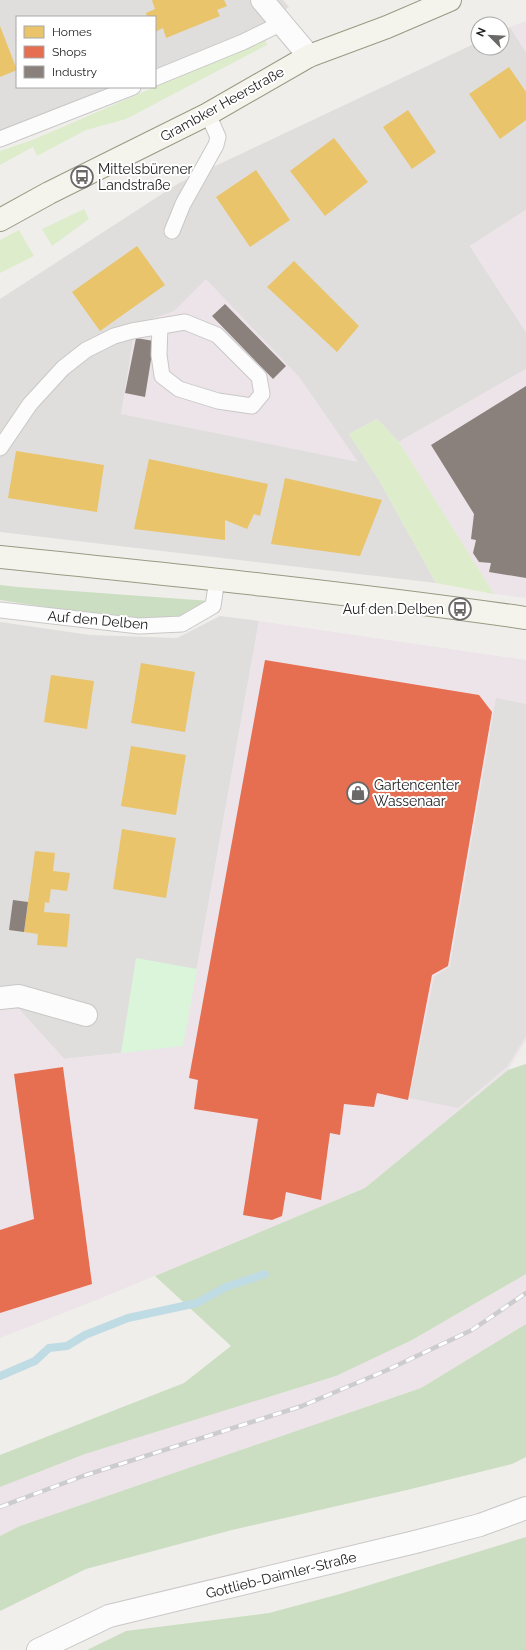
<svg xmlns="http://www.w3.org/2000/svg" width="526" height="1650" font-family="Raleway,sans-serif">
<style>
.residential{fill:#dfdedc}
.industrial{fill:#ede4e9}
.grass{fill:#ddeccb}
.forest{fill:#cbdec1}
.park{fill:#daf5da}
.parking{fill:#e0dfde}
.homes{fill:#e9c46a}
.shops{fill:#e76f51}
.industry{fill:#8a817c}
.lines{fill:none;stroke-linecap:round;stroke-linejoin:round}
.stream{stroke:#bfdbe3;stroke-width:8}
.lane-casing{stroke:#c9c8c7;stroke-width:17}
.street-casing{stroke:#c9c8c7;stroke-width:24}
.secondary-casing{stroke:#999a82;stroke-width:24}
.lane{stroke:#fdfcfc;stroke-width:15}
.street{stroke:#fdfcfc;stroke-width:22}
.secondary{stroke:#f4f4ed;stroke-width:22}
.rail-casing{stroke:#ccc;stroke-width:4.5}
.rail{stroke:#fff;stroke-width:3;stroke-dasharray:9;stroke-linecap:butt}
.labels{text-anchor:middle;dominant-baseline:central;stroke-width:4;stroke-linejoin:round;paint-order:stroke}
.street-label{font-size:14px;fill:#222;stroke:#fff}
.poi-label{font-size:14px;fill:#222;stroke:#fff;text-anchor:start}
</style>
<rect width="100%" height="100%" fill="#f0eeeb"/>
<path class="residential" d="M0,0H283L289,7L242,39L155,74V17H17V87H125L0,136Z
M510,27L526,52V210L470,246L526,332V369L399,442L377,419L349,434L379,480L436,583L0,532V299L179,183L478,42V48H502V31Z
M220,616L259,621L183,1046L64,1059L19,1009L0,1010V622L90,635L177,638Z"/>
<path class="industrial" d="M526,21V52L510,27Z
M526,210V332L470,246Z
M206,279L300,378L358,462L121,414L133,339L131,326L174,311Z
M526,369V598L494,594L399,442Z
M259,621L526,660V1040L508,1070L365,1188L104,1297L0,1338V1010L19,1009L64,1059L183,1046Z
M526,1274V1324L421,1388L20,1526L0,1536V1487L85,1454L336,1376L412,1340Z"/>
<path class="grass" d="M265,39L267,45L126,119L86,130L37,156L33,147L0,165V151L35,139Z
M84,209L89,219L52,246L42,229Z
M19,230L34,256L0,273V240Z
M377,419L399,442L494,594L436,583L379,480L349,434Z"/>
<path class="forest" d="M0,585L18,587L210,601L189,614L162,619L130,620L0,600Z
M526,1064V1274L412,1340L336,1376L85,1454L0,1487V1455L184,1383L231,1346L155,1276L365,1188L508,1070Z
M526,1324V1457L512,1464L407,1490L232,1530L86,1569L0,1611V1536L20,1526L421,1388Z
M526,1537V1650H87L126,1631L269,1613L340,1594Z"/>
<path class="park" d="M136,958L197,969L183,1046L121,1053Z"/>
<path class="parking" d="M496,698L526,704V1036L507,1067L458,1108L409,1098L434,977L450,966Z"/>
<path class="homes" d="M152,0H224L227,6L217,10L220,16L166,38L163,28L155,32V17H147L146,13L155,9Z
M0,26L17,70L0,77Z
M509,67L526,92V120L500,139L469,94Z
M408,110L436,152L412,169L383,127Z
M334,138L368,182L325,216L290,171Z
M256,170L290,220L250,247L216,197Z
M137,246L165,285L100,331L72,292Z
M294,261L359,326L337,352L267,287Z
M16,451L104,465L97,512L8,498Z
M149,459L268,484L260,516L254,514L247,529L225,520V540L134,529Z
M285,478L382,500L360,556L271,544Z
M141,663L195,672L185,732L131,723Z
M51,675L94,681L87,729L44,722Z
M131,746L186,755L176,815L121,806Z
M122,829L176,838L166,898L113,889Z
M35,851L55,853L53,871L70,873L67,891L51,889L49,903L45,902L44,912L70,914L67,947L37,945L38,934L24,932Z"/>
<path class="shops" d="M265,660L479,695L492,712L448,966L432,975L408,1100L377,1093L374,1107L344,1104L340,1135L330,1133L321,1200L286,1192L282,1216L272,1220L243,1215L258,1119L194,1109L198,1080L189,1078Z
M63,1067L92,1284L0,1313V1230L34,1219L14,1074Z"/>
<path class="industry" d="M225,304L286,366L273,379L212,316Z
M136,338L154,341L145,397L125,393Z
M526,386V578L489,572L491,563L479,562L473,553L476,540L471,539L474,514L431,445Z
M13,900L28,902L24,932L9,930Z"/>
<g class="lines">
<path class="stream" d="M0,1376L35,1361L49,1348L67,1346L85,1335L128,1318L197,1303L226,1287L265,1274"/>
<g class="lane-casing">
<path id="lane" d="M155,78L243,42L282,23
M0,139L133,87
M172,231L183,204L216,145L218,137L208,114
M0,448L30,404L63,368L86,350L114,336L132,331L185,322L217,335L259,377L262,394L252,406L218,401L179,389L162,376L159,355L160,326
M0,610L139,626L182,624L213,606L217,579"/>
</g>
<g class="street-casing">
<path id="street" d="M262,0L309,56
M0,998L19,996L86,1015
M38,1650L109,1616L415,1542L480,1525L526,1508"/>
</g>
<g class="secondary-casing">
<path id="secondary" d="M0,220L49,193L208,114L309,56L387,27L450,0
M0,557C176,575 351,593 526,618"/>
</g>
<use href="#lane" class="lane"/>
<use href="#street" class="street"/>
<use href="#secondary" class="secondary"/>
<g class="rail-casing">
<path id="rail" d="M0,1507L83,1476L302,1406L385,1371L472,1330L526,1293"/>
</g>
<use href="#rail" class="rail"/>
</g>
<defs>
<g id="bus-ring" transform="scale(1.15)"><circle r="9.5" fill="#fff" stroke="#6a6968" stroke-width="1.5"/><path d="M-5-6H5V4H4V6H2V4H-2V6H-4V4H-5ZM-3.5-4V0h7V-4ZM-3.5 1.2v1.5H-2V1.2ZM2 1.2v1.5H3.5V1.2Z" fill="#6a6968"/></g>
<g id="shop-ring" transform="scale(1.15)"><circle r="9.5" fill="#fff" stroke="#6a6968" stroke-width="1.5"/><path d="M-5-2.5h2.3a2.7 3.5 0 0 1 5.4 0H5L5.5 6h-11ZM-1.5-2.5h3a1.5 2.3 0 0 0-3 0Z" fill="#6a6968"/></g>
</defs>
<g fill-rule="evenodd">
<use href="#bus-ring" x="82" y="177"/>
<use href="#bus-ring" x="460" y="609"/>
<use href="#shop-ring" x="358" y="793"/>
</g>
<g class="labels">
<g class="street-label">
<text transform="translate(222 104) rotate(-29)">Grambker Heerstraße</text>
<text transform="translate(98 620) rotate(5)">Auf den Delben</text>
<text transform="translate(281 1575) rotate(-14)">Gottlieb-Daimler-Straße</text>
</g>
<g class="poi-label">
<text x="98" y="169">Mittelsbürener<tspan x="98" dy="16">Landstraße</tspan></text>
<text x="444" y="609" text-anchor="end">Auf den Delben</text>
<text x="374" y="785">Gartencenter<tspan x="374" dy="16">Wassenaar</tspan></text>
</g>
</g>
<rect x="16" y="16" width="140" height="72" fill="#ffffff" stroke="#a7a7a7"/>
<rect x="24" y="26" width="20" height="12" fill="#e9c46a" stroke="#a7a7a7"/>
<text x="52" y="36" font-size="12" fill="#222222">Homes</text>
<rect x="24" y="46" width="20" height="12" fill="#e76f51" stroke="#a7a7a7"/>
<text x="52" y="56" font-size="12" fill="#222222">Shops</text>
<rect x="24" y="66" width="20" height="12" fill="#8a817c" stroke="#a7a7a7"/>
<text x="52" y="76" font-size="12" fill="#222222">Industry</text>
<g transform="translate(490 36) rotate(294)"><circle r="19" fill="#ffffff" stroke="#a7a7a7"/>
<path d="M0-3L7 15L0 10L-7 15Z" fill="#6a6968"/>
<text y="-6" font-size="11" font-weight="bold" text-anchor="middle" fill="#222222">N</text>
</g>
</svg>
